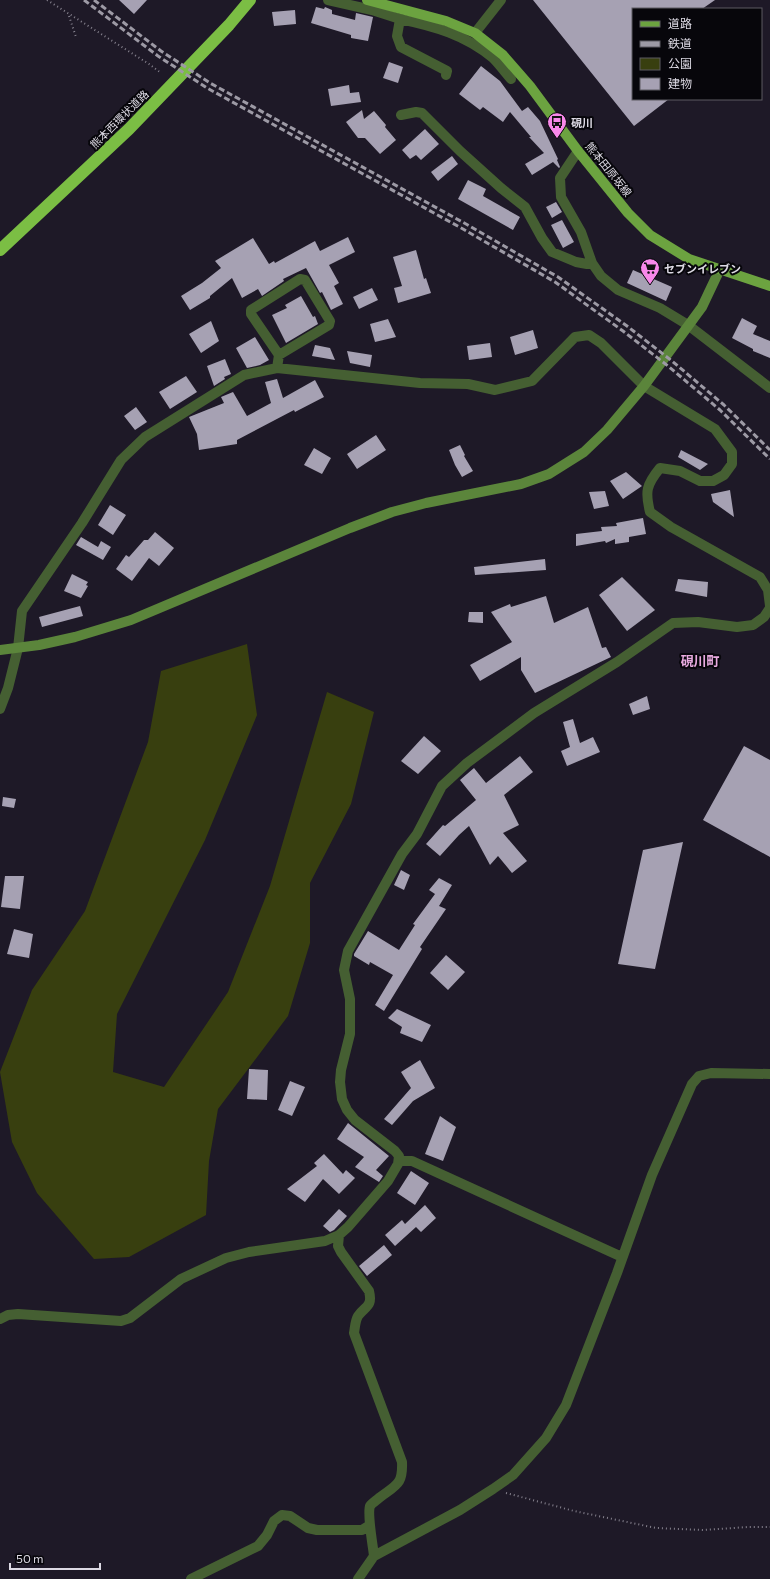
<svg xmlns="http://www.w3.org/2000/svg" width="770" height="1579" font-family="Commissioner,'Noto Sans JP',sans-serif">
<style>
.green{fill:#383f0f}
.building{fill:#a6a1b3}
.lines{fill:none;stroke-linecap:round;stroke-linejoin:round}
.path{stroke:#85818d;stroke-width:2;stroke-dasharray:1 3;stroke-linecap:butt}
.street{stroke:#455f32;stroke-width:10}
.secondary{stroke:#5b853b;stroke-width:10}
.primary{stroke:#6ca340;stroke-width:10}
.highway{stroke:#7bbe44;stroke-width:12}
.rail{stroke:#9d9aa5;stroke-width:3;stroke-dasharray:6 3;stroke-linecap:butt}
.labels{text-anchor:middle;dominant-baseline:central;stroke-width:4;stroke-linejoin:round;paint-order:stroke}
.street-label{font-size:11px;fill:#dddae4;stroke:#07060b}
.poi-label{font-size:11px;font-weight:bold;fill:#dddae4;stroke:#07060b;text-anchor:start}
.quarter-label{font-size:13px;font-weight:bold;fill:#e8aadf;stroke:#07060b}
</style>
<rect width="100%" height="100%" fill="#1e1927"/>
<path class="green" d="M247,644L257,715L205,840L117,1014L113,1072L164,1087L228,992L270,886L327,692L374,712L351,804L310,883V943L288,1016L218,1109L209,1161L206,1215L129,1257L94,1259L37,1193L12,1142L0,1072L32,990L85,911L148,742L161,671Z"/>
<path class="building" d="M119,0H147L134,14Z
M533,0H715L702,9H633V99H669L634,126Z
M316,7L324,9L325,7L332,10V14L355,20L356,13L373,17L368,41L351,38V35L311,23Z
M295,10L296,24L274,26L272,12Z
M389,62L403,67L398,83L383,78Z
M481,66L500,81L522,111L528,107L540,121L558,159L557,160L560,167L559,168L553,162L532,175L525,164L544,153L529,137H531L510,112L503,122L483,107L480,110L459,94Z
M349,85L350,93L359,92L361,102L331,106L328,89Z
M362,110L364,119L374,111L386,125L385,127L396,140L380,154L365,138H358L346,122Z
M425,129L439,144L421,160L416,155L410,159L402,150Z
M452,156L458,164L438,181L431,172Z
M468,180L486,189L483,196L520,217L513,230L458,199Z
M556,202L562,212L552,218L546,207Z
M562,220L574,242L563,248L551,225Z
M348,237L355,252L329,265L339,283L334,286L343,304L331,310L322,292L320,293L306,268L283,279L284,281L262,296L258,289L242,298L232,278L210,296V298L190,310L181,296L202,283L221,268L215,261L253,238L269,264L274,261L275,263L315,241L320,251Z
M416,250L424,279L426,278L431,293L398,303L394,288L402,286L393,257Z
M633,270L672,287L666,301L627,283Z
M372,288L378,300L359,309L353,297Z
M301,296L313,317L315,316L318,324L286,343L272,315L287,308L285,305Z
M742,318L757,326L753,334L770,341V358L753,351V349L732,338Z
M388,319L396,337L375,342L370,324Z
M211,321L219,341L201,353L189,334Z
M533,330L538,348L515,355L510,337Z
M255,337L269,360L260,365L247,368L236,348Z
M490,343L492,357L469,360L467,346Z
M315,345L330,348L335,360L312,356Z
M347,351L372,355L370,367L350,363Z
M225,359L231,374L224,377L225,379L214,386L207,366Z
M186,376L197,392L170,409L159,392Z
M277,379L283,398L315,380L324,397L295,412L294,410L237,440V444L199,450L197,434L189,417L224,403L221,397L233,392L247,416L271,403L265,382Z
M136,407L147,422L135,430L124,416Z
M376,435L386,450L357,469L347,454Z
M460,445L465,455L464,456L473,471L462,477L455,465L449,450Z
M314,448L331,458L322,474L304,465Z
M681,450L708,464L700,470L678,457Z
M626,472L642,486L623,499L610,481Z
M730,490L734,517L713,502L711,494Z
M605,491L609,506L594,509L589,492Z
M110,505L126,515L113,535L98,525Z
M643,518L646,534L629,537V542L615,544V539L606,543L605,541L576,546V534L602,531L601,527L617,526L616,523Z
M155,532L174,548L159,566L149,558L132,581L116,569L126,555L129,557L144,540H148Z
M81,537L98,547L101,541L111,547L103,560L76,545Z
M545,559L546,570L475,575L474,567Z
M72,574L88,582L86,585L88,586L81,598L64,591Z
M622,577L655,610L627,631L599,595Z
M678,579L708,582L707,597L675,591Z
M546,596L554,623L588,607L602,648L606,647L611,657L535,693L521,670V657L480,681L470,665L512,642L491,612L510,604L511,607Z
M80,606L83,616L42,627L39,617Z
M469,612H483V623L468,622Z
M647,696L650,709L633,715L629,704Z
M573,719L580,743L593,737L600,752L567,766L561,751L570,747L563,722Z
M424,736L441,751L418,774L401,761Z
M744,746L770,760V857L703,820Z
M520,756L533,772L504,795L519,825L503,833L527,861L512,873L498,856L490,865L469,826L459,835L440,856L426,844L443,825L445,826L476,800L460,780L474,768L486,783Z
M3,797L16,799L14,808L2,806Z
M683,842L655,969L618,964L643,850Z
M401,870L410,875L404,890L394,885Z
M5,876H24L20,909L1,907Z
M439,878L452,885L439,906L446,909L420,947L422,949L384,1011L375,1005L393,975L370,962L369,965L354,956V954L368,931L399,950L415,925L413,924L435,894L429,890Z
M14,929L33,934L29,958L7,954Z
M446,955L465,972L448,990L430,973Z
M397,1009L431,1025L422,1042L400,1033L402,1027L388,1018Z
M420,1060L435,1088L413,1101L392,1125L384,1119L411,1088L401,1072Z
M249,1069L268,1070L267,1100L247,1099Z
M290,1081L305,1087L292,1116L278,1110Z
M440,1116L456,1127L443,1161L425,1154Z
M348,1123L389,1156L376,1170L383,1176L379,1182L355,1167L364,1157L337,1139Z
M324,1154L343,1174L346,1170L355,1178L339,1194L323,1179L305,1202L287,1189L317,1166L314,1163Z
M411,1171L429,1183L415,1205L397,1193Z
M425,1205L436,1218L421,1232L416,1227L395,1246L385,1235L402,1220L405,1224Z
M339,1209L347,1216L334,1230L330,1232L323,1226Z
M384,1245L392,1255L367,1276L359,1266Z"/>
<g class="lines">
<path class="path" d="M47,0L149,64L161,73
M69,16L76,37
M506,1493L574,1511L656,1528L703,1530L748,1527H770"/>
<path class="street" d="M328,0L372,10L400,19
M475,33L501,0
M446,75L447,71L401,47L397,36L400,19C434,26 466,35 493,58C499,64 505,72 511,79
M401,115L416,112L422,113L460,151L501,188L525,207L542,238L552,252L576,262L587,264L592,263
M578,151L560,178L561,197L581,232L592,263L601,276L618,290L660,308L688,325L770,388
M277,368L279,355L329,325L330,321L305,280L300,279L251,310V314L279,355
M0,709L8,688L18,648L22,611L82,523L121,460L145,437L244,375L277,368L420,383L468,384L495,390L532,381L575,337L589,335L601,343L644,386L715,429L732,452V464L724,475L713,481H700L680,471L660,468C646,485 645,492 650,512L671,527L760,577L768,590L770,606
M399,1161H412L622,1257
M339,1235L338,1246L341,1252L369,1291C373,1307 365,1306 358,1316C355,1321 355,1328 354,1333L402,1462C403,1485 396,1485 379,1498C377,1500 372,1503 370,1506C367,1514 373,1546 374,1556
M0,1319L8,1315L18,1314L121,1321L130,1318L181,1279L226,1258L249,1252L325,1241L339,1235L348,1227L388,1181L398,1164L399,1156L395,1151L355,1120L347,1110L342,1099L340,1082L341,1070L350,1034V999L344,970L348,951L402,854L417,834L442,786L467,763L534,713L617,662L673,623L698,622L737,627L753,625L764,617L770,608
M191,1579L258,1546L267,1535L274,1521L282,1515L290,1516L308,1528L317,1530H362L370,1525
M358,1579L374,1556L460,1510L493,1489L513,1475L546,1438L566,1405L617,1273L652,1175L692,1084L699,1076L711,1073L770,1074"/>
<path class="secondary" d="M0,650L39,645L75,637L131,620L350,528L392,512L426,503L521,484L549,474L584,452L607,430L644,386L702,307L720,269"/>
<path class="primary" d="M367,0L446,21L475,33L503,55L530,86L578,151L628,213L650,235L689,259L770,286"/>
<path class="highway" d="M0,250L129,129L229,25L250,0"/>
<path class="rail" d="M84,0L158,56L207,88L463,229L555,282L623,331L668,366L720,410L770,459
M94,0L161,51L210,83L466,224L558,277L627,326L672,361L724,405L770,450"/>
</g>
<defs>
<g id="bus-pin" transform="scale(1)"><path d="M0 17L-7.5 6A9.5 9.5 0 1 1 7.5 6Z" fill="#f888ea" stroke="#07060b"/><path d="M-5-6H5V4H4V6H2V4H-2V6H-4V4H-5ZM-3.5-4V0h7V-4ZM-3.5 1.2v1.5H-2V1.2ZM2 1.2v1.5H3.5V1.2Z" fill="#111"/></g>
<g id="supermarket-pin" transform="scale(1)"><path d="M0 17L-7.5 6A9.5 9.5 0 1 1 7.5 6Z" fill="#f888ea" stroke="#07060b"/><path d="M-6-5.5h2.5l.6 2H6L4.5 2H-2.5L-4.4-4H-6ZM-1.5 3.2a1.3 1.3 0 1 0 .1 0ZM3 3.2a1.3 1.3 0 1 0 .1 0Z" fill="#111"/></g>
</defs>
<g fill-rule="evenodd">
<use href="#bus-pin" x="557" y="122"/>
<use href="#supermarket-pin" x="650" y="268"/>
</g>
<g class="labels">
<g class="street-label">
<text transform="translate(119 119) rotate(-45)">熊本西環状道路</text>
<text transform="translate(609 169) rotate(51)">熊本田原坂線</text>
</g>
<g class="poi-label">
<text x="571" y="122">硯川</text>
<text x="664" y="268">セブンイレブン</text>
</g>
<g class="quarter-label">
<text x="700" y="661">硯川町</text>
</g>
</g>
<rect x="632" y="8" width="130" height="92" fill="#07060b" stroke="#5d5b62"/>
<rect x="640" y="21" width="20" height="6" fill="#6ca340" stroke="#5d5b62"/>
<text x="668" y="28" font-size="12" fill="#dddae4">道路</text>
<rect x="640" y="41" width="20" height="6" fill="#9d9aa5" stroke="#5d5b62"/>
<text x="668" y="48" font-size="12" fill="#dddae4">鉄道</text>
<rect x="640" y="58" width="20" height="12" fill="#383f0f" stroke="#5d5b62"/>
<text x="668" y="68" font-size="12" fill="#dddae4">公園</text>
<rect x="640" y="78" width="20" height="12" fill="#a6a1b3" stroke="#5d5b62"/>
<text x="668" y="88" font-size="12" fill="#dddae4">建物</text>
<path d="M10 1563v6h90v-6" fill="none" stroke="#dddae4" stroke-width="2"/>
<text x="16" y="1563" font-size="12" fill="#dddae4" stroke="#07060b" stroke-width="3" paint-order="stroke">50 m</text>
</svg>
